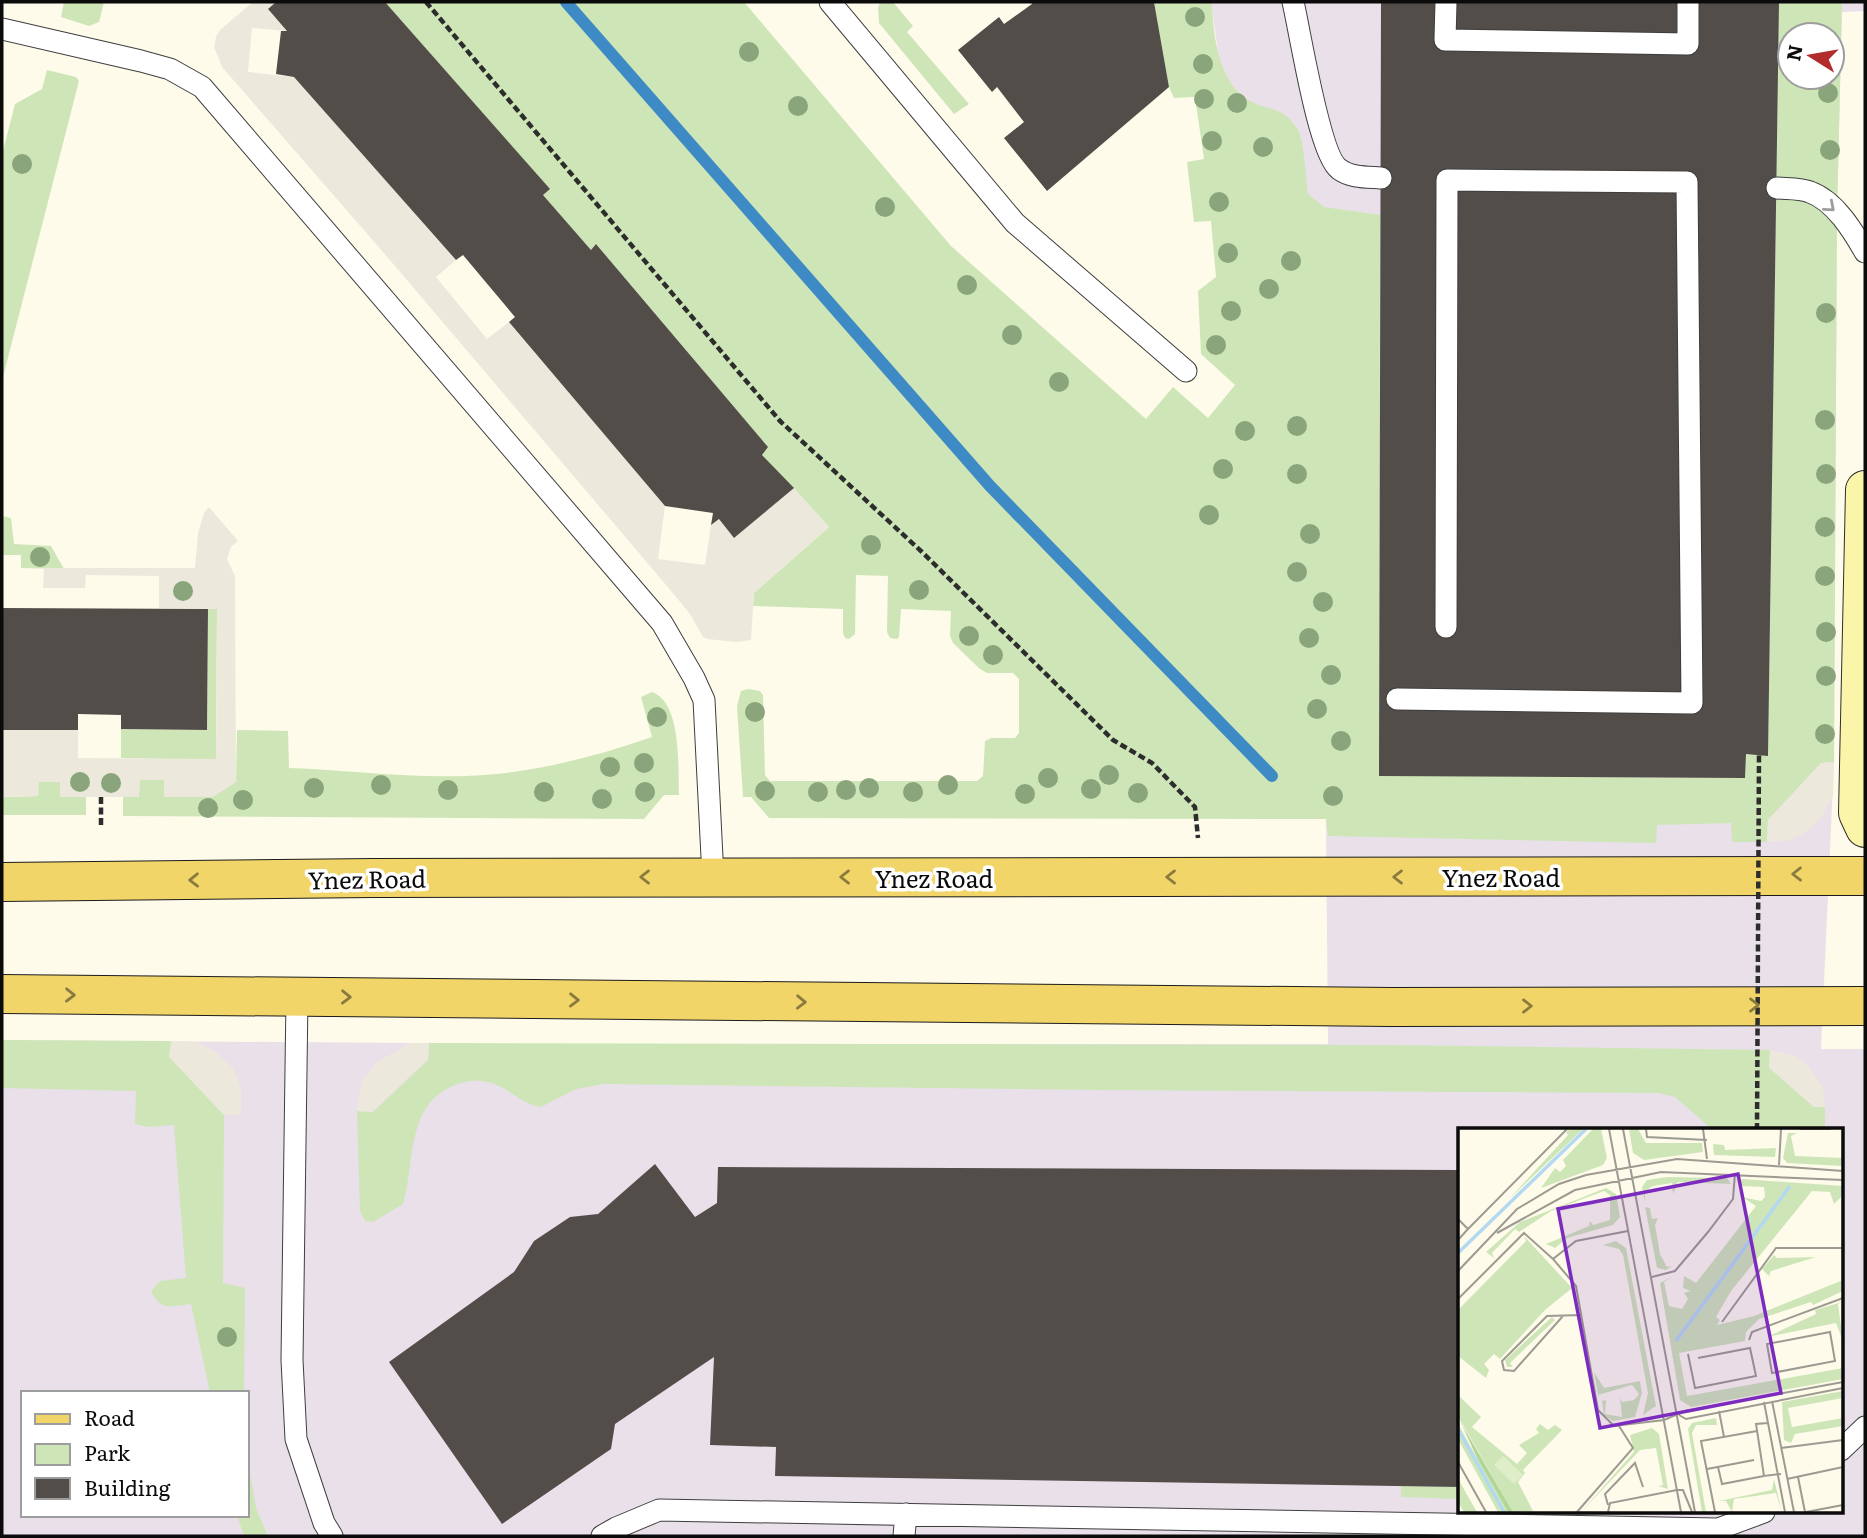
<svg xmlns="http://www.w3.org/2000/svg" width="1867" height="1538" font-family="Literata,serif">
<style>
.industrial{fill:#e9e0ea;fill-rule:evenodd}
.green{fill:#cee6b7;fill-rule:evenodd}
.plaza{fill:#ece9dc}
.lines{fill:none;stroke-linecap:round;stroke-linejoin:round}
.stream{stroke:#3e8ac5;stroke-width:12}
.building{fill:#534d49}
.lane-casing{stroke:#3e3e3e;stroke-width:23}
.secondary-casing{stroke:#2d2d2d;stroke-width:40}
.primary-casing{stroke:#1c1c1c;stroke-width:40}
.path{stroke:#2d2d2d;stroke-width:4.5;stroke-dasharray:7 3.5;stroke-linecap:butt}
.lane{stroke:#fff;stroke-width:21}
.secondary{stroke:#faf5a9;stroke-width:38}
.primary{stroke:#f1d568;stroke-width:38}
.path-bridge{stroke:#2d2d2d;stroke-width:4.5;stroke-dasharray:7 3.5;stroke-linecap:butt}
.tree{fill:#8aa57b}
.oneway{stroke:#9d9d9d}
.oneway2{stroke:#8a7a3e}
.labels{text-anchor:middle;dominant-baseline:central;stroke-width:7;stroke-linejoin:round;paint-order:stroke}
.street-label{font-size:24px;fill:#0b0b0b;stroke:#fff}
.inset-river{fill:none;stroke:#b3d8f2;stroke-width:3.5}
.inset-road{fill:none;stroke:#9d9b91;stroke-width:2}
.view{fill:#7b2cbf;fill-opacity:0.15;stroke:#7b2cbf;stroke-width:3.5}
.inset-edge{fill:none;stroke:#0b0b0b;stroke-width:3.5}
</style>
<rect width="100%" height="100%" fill="#fefbeb"/>
<path class="industrial" d="M1211,2H1865V11L1842,12L1837,212L1834,762L1821,1049H1865V1536H2V1040L541,1044H1328L1326,819ZM1790,35H1832V77H1790ZM1459,1130H1841V1512H1459ZM23,1393H247V1515H23Z"/>
<path class="green" d="M64,2H104L99,22L89,26L61,17Z
M385,2H744L951,246L1146,419L1173,387L1208,418L1235,385L1201,354L1198,291L1216,277L1211,221L1194,222L1187,162L1204,159L1195,97L1174,98L1169,87L1154,2H1212C1213,34 1218,81 1248,100C1269,112 1282,104 1298,130C1304,140 1306,180 1308,194L1324,207L1380,215L1379,775L1700,778H1745L1746,754L1768,755L1779,2H1842L1837,212L1834,762L1821,763L1768,820L1767,842H1732L1731,823L1657,825L1656,843L1328,836L1326,819L769,818L751,797H743L737,706L741,691L748,689L760,691L763,695L765,775L770,781H977L983,776L985,741L991,738H1015L1019,733V679L1013,673H987L980,669L953,643L950,636L951,611L901,609L899,637L897,639L890,638L887,632L888,576L856,575L855,634L849,639L845,638L843,633V609L753,606L754,593L829,527L762,455L767,446L597,245L591,250L543,195L549,189ZM1790,35H1832V77H1790Z
M880,2H893L913,26L907,32L969,104L954,114L879,23L878,8Z
M47,70L76,77L79,81L2,381V155L15,104L42,89Z
M2,516L11,518L14,544L51,546L64,569L21,568V555H2Z
M208,609H217L216,760L121,758V729L207,730Z
M652,692C682,702 678,768 679,795H664L644,819L123,816V796L138,797L139,780H164V796L236,782L237,730L288,731L289,768C347,770 406,778 465,776C530,774 591,758 652,737L641,697Z
M38,782H60V797L86,796V815H2V797L38,796Z
M2,1040L171,1041L170,1057L224,1115L223,1283L245,1288L244,1393H210L191,1304C171,1306 161,1312 151,1291L160,1281L186,1278L174,1125L148,1127L135,1124L136,1091L2,1088Z
M429,1043L1386,1045L1770,1050L1769,1068L1814,1107H1825V1130H1713L1675,1097L1658,1093L1101,1090L604,1084L576,1089L541,1107C518,1104 505,1082 481,1081C472,1080 463,1082 455,1085C405,1105 416,1161 403,1204L373,1222L365,1221L360,1211L357,1111L373,1112L428,1060Z
M247,1456L256,1508L268,1536H244L237,1515H247Z
M1401,1486L1459,1487V1499L1401,1497Z"/>
<path class="plaza" d="M253,2H276L268,9L287,31L252,28L248,72L295,77L456,260L436,277L487,339L509,322L665,506L658,559L705,565L711,525L719,519L734,538L794,488L829,527L754,593L751,640L737,642L707,639L703,637L690,614L667,586L389,259L222,67L214,47L216,37L220,30Z
M209,507L238,541L231,547L227,559L235,576L236,782L213,797H164V780H140L139,797H60V782H39L38,796L2,797V730H78V758L216,759L217,609L159,608V576L86,575L85,588H43L44,568H195L198,533L204,513Z
M1834,762L1833,796L1823,815L1810,829L1791,840L1767,842L1768,820L1821,763Z
M171,1041L196,1042L214,1051L233,1068L241,1089V1115H224L169,1057Z
M410,1043H429L428,1059L372,1112L357,1111L361,1083L376,1063Z
M1770,1050L1796,1056L1809,1067L1823,1087L1825,1107H1814L1769,1067Z"/>
<g class="lines">
<path class="stream" d="M566,2L990,486L1272,776"/>
</g>
<path class="building" d="M276,2H385L550,189L543,195L591,250L596,244L768,447L762,455L794,488L734,538L719,519L711,525L713,513L665,506L509,322L515,317L463,255L456,260L294,77L276,74L281,31H287L268,9Z
M1031,2H1154L1169,87L1047,191L1004,138L1024,122L997,87L992,92L958,50L999,17L1004,24L1032,4Z
M1381,2H1779L1768,756L1746,754L1745,778L1379,776Z
M2,608L208,609L207,730L121,729V715L78,714V730H2Z
M655,1164L695,1217L717,1203L718,1167L1459,1170V1487L775,1476L776,1447L710,1445L714,1357L615,1424L611,1449L502,1524L389,1362L514,1272L534,1241L570,1217L598,1214Z"/>
<g class="lines">
<g class="lane-casing">
<path id="lane" d="M830,2L1015,223L1186,371
M1293,2C1300,31 1319,155 1339,169C1351,178 1367,177 1381,178
M1446,2L1445,40L1688,44V2
M2,29L141,61L170,69L202,87L662,623L694,678L704,700L713,877
M1777,188C1787,189 1800,188 1810,192C1835,201 1853,231 1865,252
M1397,699L1692,703L1687,182L1447,180L1446,627
M297,997L292,1360L296,1439L324,1523L332,1536
M1841,1450L1865,1427
M602,1536L616,1528L659,1510L1718,1529L1764,1512
M904,1536L906,1514"/>
</g>
<g class="secondary-casing">
<path id="secondary" d="M1865,490L1858,813L1865,828"/>
</g>
<g class="primary-casing">
<path id="primary" d="M2,882L373,878L1865,876
M2,994L1391,1007L1865,1006"/>
</g>
<path class="path" d="M426,2L780,421L922,552L1113,740L1152,763L1195,807L1198,838
M101,825V796"/>
<use href="#lane" class="lane"/>
<use href="#secondary" class="secondary"/>
<use href="#primary" class="primary"/>
<path class="path-bridge" d="M1757,1130L1759,754"/>
</g>
<g class="tree">
<circle cx="1195" cy="17" r="10"/>
<circle cx="749" cy="52" r="10"/>
<circle cx="1203" cy="64" r="10"/>
<circle cx="1828" cy="93" r="10"/>
<circle cx="1204" cy="99" r="10"/>
<circle cx="1237" cy="103" r="10"/>
<circle cx="798" cy="106" r="10"/>
<circle cx="1212" cy="141" r="10"/>
<circle cx="1263" cy="147" r="10"/>
<circle cx="1830" cy="150" r="10"/>
<circle cx="22" cy="164" r="10"/>
<circle cx="1219" cy="202" r="10"/>
<circle cx="885" cy="207" r="10"/>
<circle cx="1228" cy="253" r="10"/>
<circle cx="1291" cy="261" r="10"/>
<circle cx="967" cy="285" r="10"/>
<circle cx="1269" cy="289" r="10"/>
<circle cx="1231" cy="311" r="10"/>
<circle cx="1826" cy="313" r="10"/>
<circle cx="1012" cy="335" r="10"/>
<circle cx="1216" cy="345" r="10"/>
<circle cx="1059" cy="382" r="10"/>
<circle cx="1825" cy="420" r="10"/>
<circle cx="1297" cy="426" r="10"/>
<circle cx="1245" cy="431" r="10"/>
<circle cx="1223" cy="469" r="10"/>
<circle cx="1297" cy="474" r="10"/>
<circle cx="1826" cy="474" r="10"/>
<circle cx="1209" cy="515" r="10"/>
<circle cx="1825" cy="527" r="10"/>
<circle cx="1310" cy="534" r="10"/>
<circle cx="871" cy="545" r="10"/>
<circle cx="40" cy="557" r="10"/>
<circle cx="1297" cy="572" r="10"/>
<circle cx="1825" cy="576" r="10"/>
<circle cx="919" cy="590" r="10"/>
<circle cx="183" cy="591" r="10"/>
<circle cx="1323" cy="602" r="10"/>
<circle cx="1826" cy="632" r="10"/>
<circle cx="969" cy="636" r="10"/>
<circle cx="1309" cy="638" r="10"/>
<circle cx="993" cy="655" r="10"/>
<circle cx="1331" cy="675" r="10"/>
<circle cx="1826" cy="676" r="10"/>
<circle cx="1317" cy="709" r="10"/>
<circle cx="755" cy="712" r="10"/>
<circle cx="657" cy="717" r="10"/>
<circle cx="1825" cy="734" r="10"/>
<circle cx="1341" cy="741" r="10"/>
<circle cx="644" cy="763" r="10"/>
<circle cx="610" cy="767" r="10"/>
<circle cx="1109" cy="775" r="10"/>
<circle cx="1048" cy="778" r="10"/>
<circle cx="80" cy="782" r="10"/>
<circle cx="111" cy="783" r="10"/>
<circle cx="381" cy="785" r="10"/>
<circle cx="948" cy="785" r="10"/>
<circle cx="314" cy="788" r="10"/>
<circle cx="869" cy="788" r="10"/>
<circle cx="1091" cy="789" r="10"/>
<circle cx="448" cy="790" r="10"/>
<circle cx="846" cy="790" r="10"/>
<circle cx="765" cy="791" r="10"/>
<circle cx="544" cy="792" r="10"/>
<circle cx="645" cy="792" r="10"/>
<circle cx="818" cy="792" r="10"/>
<circle cx="913" cy="792" r="10"/>
<circle cx="1138" cy="793" r="10"/>
<circle cx="1025" cy="794" r="10"/>
<circle cx="1333" cy="796" r="10"/>
<circle cx="602" cy="799" r="10"/>
<circle cx="243" cy="800" r="10"/>
<circle cx="208" cy="808" r="10"/>
<circle cx="227" cy="1337" r="10"/>
</g>
<defs><path id="oneway-chevron" d="M-2-3.5L2.5 0L-2 3.5" fill="none" stroke-width="1.6" stroke-linecap="round" stroke-linejoin="round" transform="scale(1.75)"/></defs>
<use class="oneway" href="#oneway-chevron" transform="translate(1830 207) rotate(41)"/>
<g class="oneway2">
<use href="#oneway-chevron" transform="translate(1797 874) rotate(180)"/>
<use href="#oneway-chevron" transform="translate(645 877) rotate(180)"/>
<use href="#oneway-chevron" transform="translate(845 877) rotate(180)"/>
<use href="#oneway-chevron" transform="translate(1171 877) rotate(-180)"/>
<use href="#oneway-chevron" transform="translate(1398 877) rotate(180)"/>
<use href="#oneway-chevron" transform="translate(194 880) rotate(179)"/>
<use href="#oneway-chevron" transform="translate(70 995) rotate(1)"/>
<use href="#oneway-chevron" transform="translate(346 997) rotate(1)"/>
<use href="#oneway-chevron" transform="translate(574 1000) rotate(1)"/>
<use href="#oneway-chevron" transform="translate(801 1002) rotate(1)"/>
<use href="#oneway-chevron" transform="translate(1754 1005)"/>
<use href="#oneway-chevron" transform="translate(1527 1006)"/>
</g>
<g class="labels">
<g class="street-label">
<text x="1501" y="876">Ynez Road</text>
<text x="934" y="877">Ynez Road</text>
<text transform="translate(367 878) rotate(-1)">Ynez Road</text>
</g>
</g>
<g transform="translate(1458 1128)">
<rect width="385" height="385" fill="#fefbeb"/>
<path d="M113,1H125L51,71L110,7L108,4ZM135,1H143L149,30L145,37L83,60L97,40L102,44L108,38L105,32ZM171,1H180L188,15H244L245,24L186,32L175,25ZM330,5H339L333,8L337,28L385,30V38L329,35L325,30ZM255,16L266,17L267,22L318,20L317,29L256,27ZM209,49L269,50L273,56L220,54L215,66L214,55L195,58L187,63V74L184,59L189,52ZM284,51L385,58V67L376,76L372,64L354,63L273,163L258,189L262,192L259,197L296,188L385,152V163L355,177L353,174L301,191L288,204L287,213L221,225L229,268L385,240V251L233,279L222,272L202,155L216,148L206,154L211,178L224,181L230,171L226,165L233,163L225,160L226,148L238,155L298,78L284,69L303,73L307,69L306,59L280,58ZM148,60L158,66L162,89L155,97L109,110L97,120L88,116L131,98L132,93L135,97L152,92V67L146,63L93,83L61,104L57,101L34,125L36,130L28,124L62,94ZM187,79L192,80L194,91L200,90L197,97L202,126L209,139L214,138L208,142L199,140ZM66,108L114,160L87,182L42,231L36,226L26,236L31,242L28,250L0,228V182L68,113ZM158,113L168,120L198,278L185,287L190,265L165,127L161,121L145,117ZM316,127L319,130L358,129L313,143L311,148L304,141ZM384,174L380,176L385,213L378,195L309,209L358,186L357,182ZM94,189L97,192L52,235L55,239H49L47,232ZM136,244L146,260L182,253L184,265L177,289L155,293L146,287L144,273L148,272L147,286L164,289L162,270L164,274L176,272L181,266L174,257L140,267ZM385,263V270L330,280L334,299L385,290V298L337,306L333,315L326,312L324,274ZM0,267L23,289L14,299L59,336L69,325L61,317L81,305L78,301L82,296L90,302L97,297L104,302L65,342L67,345L60,354L75,383L55,384L0,288ZM258,290L259,297H238L234,305L248,384H244L230,301L234,295ZM0,296L19,330L50,384H40L0,311ZM194,300L201,306L210,361L200,358L205,357L198,320L182,322L123,384L176,324L172,307ZM0,350L8,365L19,384H6L0,374ZM316,351L324,384L318,365L276,371L274,384L268,373H261L314,362Z" fill="#cee6b7"/>
<path d="M0,288L6,300L55,384H50L19,330Z" fill="#b1d697"/>
<path d="M45,328L65,347L56,356L36,337Z" fill="#dfeec8"/>
<path class="inset-river" d="M0,125L128,1M218,213L332,58M0,301L46,384"/>
<path class="inset-road" d="M151,1L223,384M165,1L237,384M188,1L189,9L249,12M245,1L249,31M342,1H373M321,37L323,1M0,91L10,101L0,112M10,101L109,1M170,103L118,113L95,131L118,158L140,282L156,298L206,292L227,283L385,254M39,105L117,62L203,44L385,52M0,143L59,81L101,56L128,47L219,31L385,43M194,149L217,143L250,104L275,71L277,45M0,171L66,105L95,131M105,188L56,243L46,242L44,233L89,188L123,187M264,194L318,120H385M372,204L377,233L314,245L309,216ZM291,212L294,204L385,170M230,226L237,260L298,248L292,220L240,230M314,273L336,384M306,274L327,384M261,283L266,309M221,287L228,291L385,260M310,295L298,296L306,348L323,346M323,320L385,312M0,334L28,384M260,339L264,356L306,348M249,341L296,332M340,349L347,384M329,351L385,339M219,362H225L234,384M150,377L147,366L177,335L185,359M119,384L175,320L161,298M150,384L152,375L219,362M257,384L243,313L299,303M348,384L385,377"/>
<path class="view" d="M280,46L323,265L142,300L100,81Z"/>
<rect width="385" height="385" class="inset-edge"/>
</g>
<rect width="1867" height="1538" fill="none" stroke="#0b0b0b" stroke-width="7"/>
<rect x="21" y="1391" width="228" height="126" fill="#ffffff" stroke="#9d9d9d" stroke-width="2"/>
<rect x="35" y="1414" width="35" height="10" fill="#f1d568" stroke="#9d9d9d" stroke-width="2"/>
<text x="84" y="1426" font-size="21" fill="#0b0b0b">Road</text>
<rect x="35" y="1444" width="35" height="21" fill="#cee6b7" stroke="#9d9d9d" stroke-width="2"/>
<text x="84" y="1461" font-size="21" fill="#0b0b0b">Park</text>
<rect x="35" y="1478" width="35" height="21" fill="#534d49" stroke="#9d9d9d" stroke-width="2"/>
<text x="84" y="1496" font-size="21" fill="#0b0b0b">Building</text>
<g transform="translate(1811 56) rotate(281)"><circle r="33" fill="#ffffff" stroke="#9d9d9d" stroke-width="2"/>
<path d="M0-5L12 26L0 18L-12 26Z" fill="#b32c2d"/>
<text y="-10" font-size="19" font-weight="bold" text-anchor="middle" fill="#0b0b0b">N</text>
</g>
</svg>
